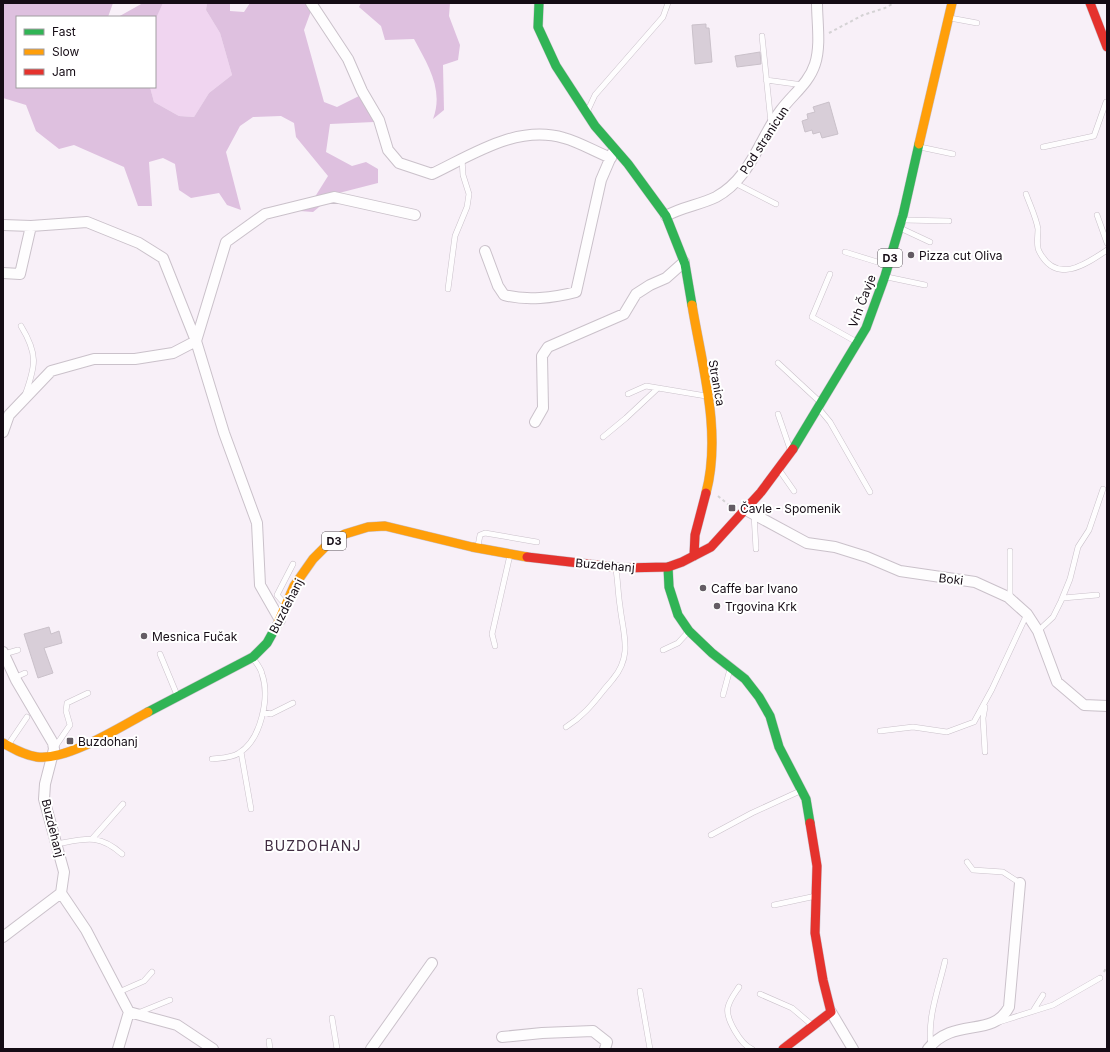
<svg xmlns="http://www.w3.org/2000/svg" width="1110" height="1052" font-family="Inter,sans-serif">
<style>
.green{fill:#f0d5f0}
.forest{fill:#dec0df}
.building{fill:#d8ced8;stroke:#cac1ca}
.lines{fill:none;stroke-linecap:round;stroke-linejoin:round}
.lane-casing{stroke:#cac1ca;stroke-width:6}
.street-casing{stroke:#cac1ca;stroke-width:12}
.fast-casing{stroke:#cac1ca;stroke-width:10}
.slow-casing{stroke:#cac1ca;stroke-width:10}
.jam-casing{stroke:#cac1ca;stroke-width:10}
.path{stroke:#d4d2d4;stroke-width:2;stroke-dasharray:3 3;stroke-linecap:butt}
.lane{stroke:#fefdfe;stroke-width:5}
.street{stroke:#fefdfe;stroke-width:10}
.fast{stroke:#30b455;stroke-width:9}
.slow{stroke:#ff9f0a;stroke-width:9}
.jam{stroke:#e5322d;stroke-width:9}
.poi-dot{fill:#645c64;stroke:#fff;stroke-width:1.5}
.labels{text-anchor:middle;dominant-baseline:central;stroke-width:4;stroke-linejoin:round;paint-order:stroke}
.shield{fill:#fff;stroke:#5b555b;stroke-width:1}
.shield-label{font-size:11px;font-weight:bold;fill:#150c15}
.street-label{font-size:12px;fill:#150c15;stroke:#fff}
.poi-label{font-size:12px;fill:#150c15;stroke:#fff;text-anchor:start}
.quarter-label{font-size:14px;letter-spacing:1px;fill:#412c42;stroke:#fff}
</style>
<rect width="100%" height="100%" fill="#f8f0f8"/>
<path class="green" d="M163,3H207L206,10L220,33L232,75L209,93L194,117L179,116L154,102L150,87H155V17H153L157,15Z"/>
<path class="forest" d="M3,3H113L108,17H17V87H150L154,102L179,116L194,117L209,93L232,75L220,33L206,10L207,3H230V11L244,12L250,3H314L304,30L324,102L337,107L363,94L374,122L330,124L326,152L352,166L366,162L378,169V183L335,194L313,212L286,210L313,200L328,176L296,137L294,123L281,116L253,117L240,126L226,152L241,210L227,205L219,193L191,198L179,190L175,164L163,158L149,162L152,206H138L124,167L74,145L59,149L36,131L26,105L3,98Z
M143,3H163L157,16L153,17H118Z
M361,3H450L449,16L460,45L458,60L443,65L444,110L433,119C444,90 428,65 414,39L385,40L381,26L359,7Z"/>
<path class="building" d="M706,24V28H709L712,62L695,64L692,25Z
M760,52L761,64L737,67L735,56Z
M829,102L838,134L822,138L820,132L813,134L812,130L805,132L802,121L808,119L807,114L815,112L813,107Z
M49,627L51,634L59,631L62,643L44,648L53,673L38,678L24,634Z"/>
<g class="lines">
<g class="lane-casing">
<path id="lane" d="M950,18L977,23
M762,36L771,123
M766,80L803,85
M588,110L595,95L663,17L668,3
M920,147L953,154
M1043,147L1094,136L1106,102
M735,183L776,204
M1026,194C1030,205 1036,217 1038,229C1038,236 1036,245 1039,251C1056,285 1085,265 1107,250
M1097,215L1107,243
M904,220L949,221
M900,228L930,242
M845,252L887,265
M830,274L812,317L855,341
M887,277L925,285
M448,289L455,236L467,207L469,194L463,175L462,159
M21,326C38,354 36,365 25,395
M778,363L820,402
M628,394L646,386L706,396
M820,410L830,422L870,492
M778,414L790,449
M603,437L626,418L657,389
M780,471L794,491
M754,514L756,549
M478,546L480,535L485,533L537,542
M1010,551V598
M1063,598L1097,595
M284,603L277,595L293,564
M1038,631L1053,617L1061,601L1070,579L1078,547L1089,530L1103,489
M495,646L492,634L510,555
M663,650L678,643L689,631
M4,654L18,650
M160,654L177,695
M14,678L25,673
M723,695L730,669
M985,707L983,718L985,752
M263,712L271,714L293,703
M566,727C582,717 592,705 603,691C606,687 610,683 613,679C633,655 623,634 620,606C618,594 618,582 616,570
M880,731L913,727L947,732L974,722L992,689L1027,614
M8,745L27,717
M55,747L70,725L66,711L67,703L88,693
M241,752L251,809
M212,759C221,758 232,758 239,753C261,740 270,697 262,674C261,668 256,663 253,658
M711,835L752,813L800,791
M92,839L123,804
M56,844C85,839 98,833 122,854
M967,862L973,870L1003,872L1020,883
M774,905L816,896
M739,987C735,993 730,999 728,1007C725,1018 741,1045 752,1049
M640,991L650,1049
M119,992L144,981L152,972
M760,994L792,1008L812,1025
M1033,1011L1043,995
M138,1013L170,1000
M332,1018L337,1049
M999,1022L1053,1005L1100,978
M269,1041L270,1049
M931,1045C927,1017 939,988 945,961"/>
</g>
<g class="street-casing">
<path id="street" d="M311,3L348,59L362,91L379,120L388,150L399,163L432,174C472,155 517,124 564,138C579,142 596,152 611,158
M666,216C681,207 700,205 716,197C751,178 759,139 781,110C793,94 809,83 815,64C821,46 817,22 817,3
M3,225L31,226L87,222L139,243L163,258L196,341L224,433L257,523L260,585L280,620
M485,251L498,286L504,295C526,301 554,298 576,292L601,180L613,152
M3,273L20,274L31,226
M535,422L543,408L542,356L548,347L624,314L636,294L650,285L666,278L684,262
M3,432L9,415L51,371L94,359H135L173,353L196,341L226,242L265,214L334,197L415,215
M746,510L807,543L835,547L867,557L900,571L975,582L1008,597L1027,614L1038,631L1057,682L1084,705L1107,706
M3,652L16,680L53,743L54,749L45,784L44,799L64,872L61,893
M61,893L86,930L129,1012L118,1049
M3,937L61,893
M129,1012L177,1025L213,1049
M831,1012L853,1049
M502,1037L542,1033L593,1031L607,1042L605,1049
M371,1049L432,963
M928,1049C954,1016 992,1039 1009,1007L1020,883"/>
</g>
<g class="fast-casing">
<path id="fast" d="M539,3L538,27L556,66L595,126L628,164L666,216L685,264L692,305
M793,449L866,328L885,276L903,215L919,144
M668,567L669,587L678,615L689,631L712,653L745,679L759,697L770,716L779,747L806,799L810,823
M148,712L253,657L267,643L277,625"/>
</g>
<g class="slow-casing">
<path id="slow" d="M919,144L952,3
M692,305C702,366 722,432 706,493
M277,625L294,586L313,559L328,544L345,534L368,527L385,526L472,547L527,557
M3,743C14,749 24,755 37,757C67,761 120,727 148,712"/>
</g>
<g class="jam-casing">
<path id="jam" d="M1090,3L1107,47
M694,556L695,535L706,493
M527,557L622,568L668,567L682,562L711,547L761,492L793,449
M783,1049L831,1012L823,980L815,933L817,866L810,823"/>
</g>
<path class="path" d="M829,33L863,15L885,8L894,3
M718,496L730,506
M1104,972L1107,966"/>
<use href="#lane" class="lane"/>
<use href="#street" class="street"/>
<use href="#fast" class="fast"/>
<use href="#slow" class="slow"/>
<use href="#jam" class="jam"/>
</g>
<g class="poi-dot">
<circle cx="911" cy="255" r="4"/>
<rect x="728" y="504" width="8" height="8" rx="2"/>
<circle cx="703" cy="588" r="4"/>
<circle cx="717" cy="606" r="4"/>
<circle cx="144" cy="636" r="4"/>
<rect x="66" y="737" width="8" height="8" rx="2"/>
</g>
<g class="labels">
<g class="shield">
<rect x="878" y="249" width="24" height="18" rx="3"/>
<rect x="322" y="532" width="24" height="18" rx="3"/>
</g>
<g class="shield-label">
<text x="890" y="258">D3</text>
<text x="334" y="541">D3</text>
</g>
<g class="street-label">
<text transform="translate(764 140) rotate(-57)">Pod stranicun</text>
<text transform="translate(862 301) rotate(-69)">Vrh Čavje</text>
<text transform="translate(717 383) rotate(80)">Stranica</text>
<text transform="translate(605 565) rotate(5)">Buzdehanj</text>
<text transform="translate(951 579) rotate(7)">Boki</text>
<text transform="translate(286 606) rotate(-63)">Buzdehanj</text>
<text transform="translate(53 828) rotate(76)">Buzdehanj</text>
</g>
<g class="poi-label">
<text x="919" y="255">Pizza cut Oliva</text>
<text x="740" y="508">Čavle - Spomenik</text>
<text x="711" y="588">Caffe bar Ivano</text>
<text x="725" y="606">Trgovina Krk</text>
<text x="152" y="636">Mesnica Fučak</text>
<text x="78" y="741">Buzdohanj</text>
</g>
<g class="quarter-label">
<text x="313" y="845">BUZDOHANJ</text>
</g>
</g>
<rect width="1110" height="1052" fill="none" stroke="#150c15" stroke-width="8"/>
<rect x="16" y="16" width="140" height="72" fill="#ffffff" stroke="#a19ea1"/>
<rect x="24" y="29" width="20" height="6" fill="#30b455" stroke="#a19ea1"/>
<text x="52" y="36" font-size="12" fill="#150c15">Fast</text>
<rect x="24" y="49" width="20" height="6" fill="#ff9f0a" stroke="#a19ea1"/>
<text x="52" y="56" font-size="12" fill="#150c15">Slow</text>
<rect x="24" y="69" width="20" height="6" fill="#e5322d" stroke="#a19ea1"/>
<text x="52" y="76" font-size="12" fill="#150c15">Jam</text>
</svg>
